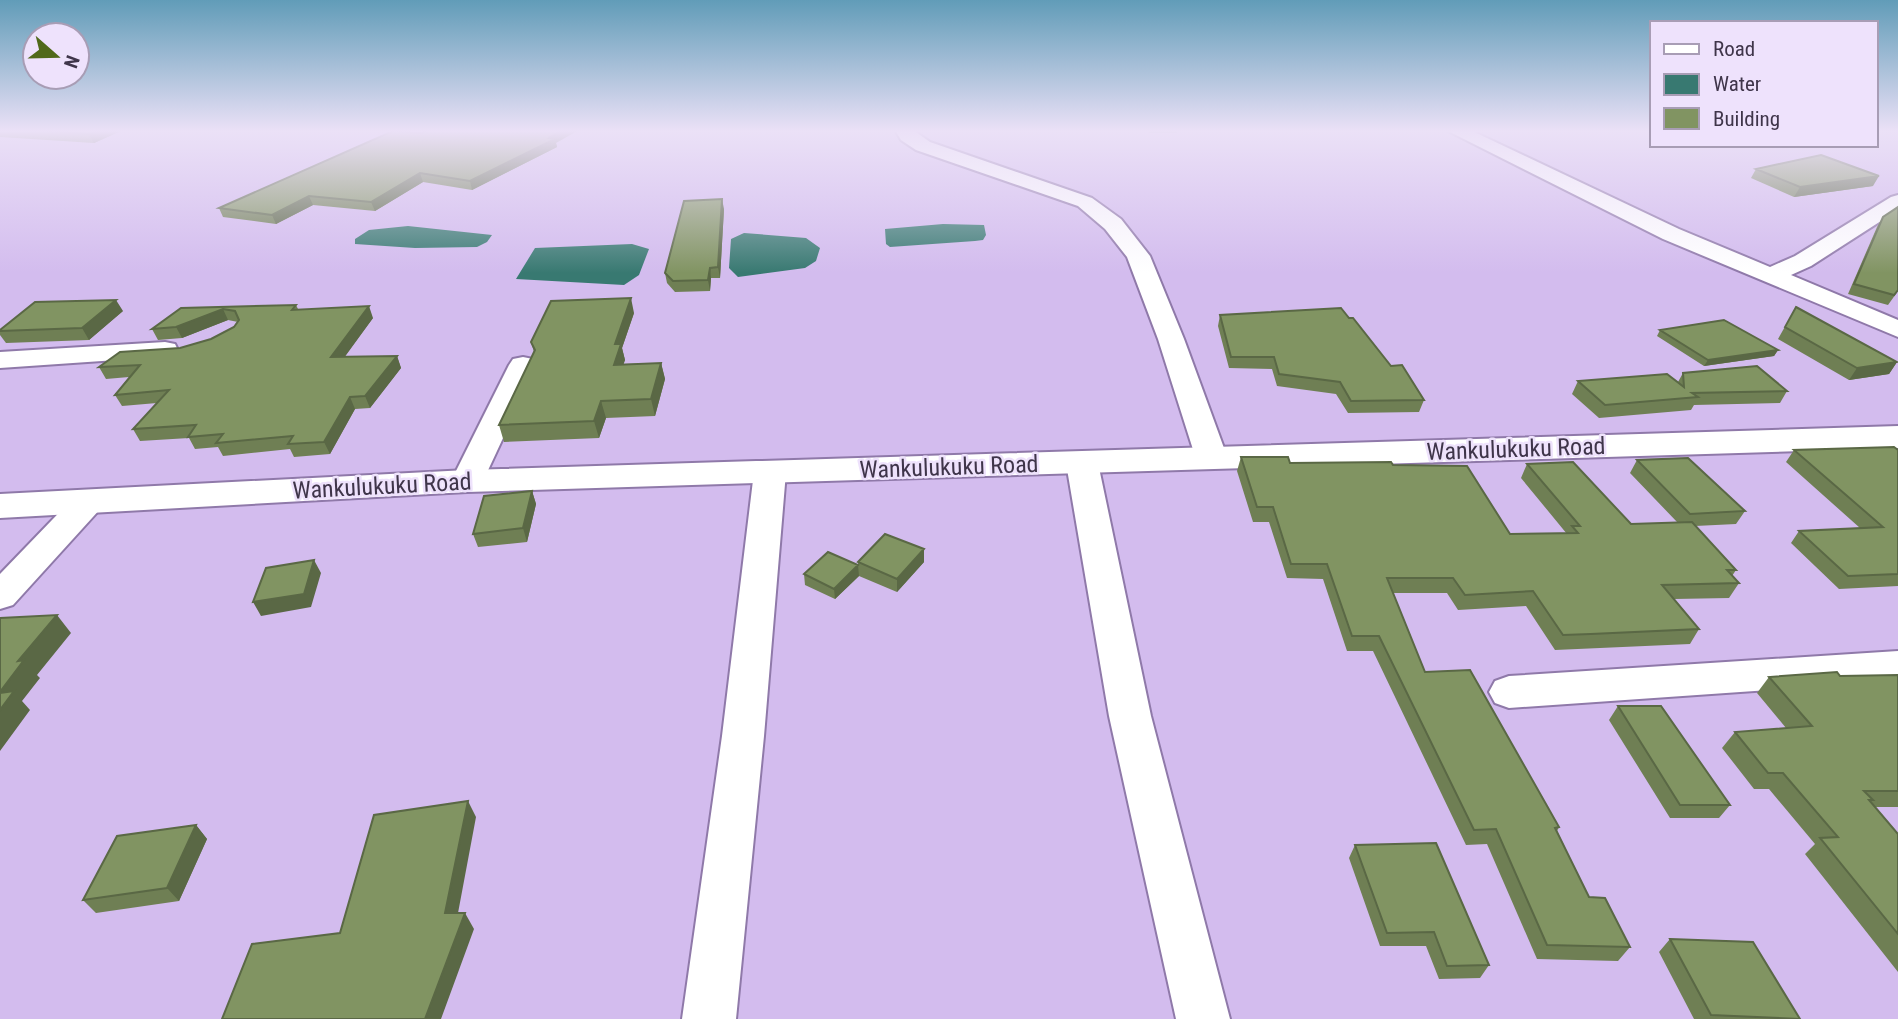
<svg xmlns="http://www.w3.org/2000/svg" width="1898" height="1019" font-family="'Roboto Condensed',sans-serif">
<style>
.water{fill:#387971}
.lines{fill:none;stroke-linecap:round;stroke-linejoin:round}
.minor-casing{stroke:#8f79a9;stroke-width:4}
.secondary-casing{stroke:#8f79a9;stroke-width:4}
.minor{fill:#fff;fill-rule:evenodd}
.secondary{fill:#fff;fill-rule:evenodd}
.wall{fill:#6f7f54}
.shaded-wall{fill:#5a6845}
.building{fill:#819462;stroke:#5a6845;stroke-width:2}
.labels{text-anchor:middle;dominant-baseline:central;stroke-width:5;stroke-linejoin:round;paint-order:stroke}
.street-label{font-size:24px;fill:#3f354a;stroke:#eee2fc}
</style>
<rect width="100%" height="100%" fill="#d3bcee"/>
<path class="water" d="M943,224L984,225L986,235L983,240L975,241L890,247L886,244L885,229Z
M408,226L492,235L487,242L477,247L415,248L355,244V239L369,230Z
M744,233L806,238L820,248L816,261L805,268L738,277L729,268L731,239Z
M632,244L649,249L639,275L624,285L516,279L535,248Z"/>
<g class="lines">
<g class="minor-casing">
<path id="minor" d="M895,130H913L930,142L1092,198L1121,219L1150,256L1184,339L1228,459L1223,466L1212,468L1201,466L1196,459L1158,339L1127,257L1105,229L1078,206L916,150L901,140Z
M1446,130H1470L1679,229L1770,267L1795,256L1891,197L1898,195V210L1811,266L1791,275L1898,320V337L1663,239Z
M165,342L175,344L178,350L175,356L0,368V352Z
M523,357L533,359L537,365L483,481L478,488L467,491L456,488L451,481L509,365L513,359Z
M1082,454L1093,456L1098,463L1151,716L1230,1019H1176L1109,716L1066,463L1071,456Z
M770,462L781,465L786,472L764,736L736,1019H682L722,736L754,472L759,465Z
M90,490L102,493L106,500L102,507L13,605L0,609V574L78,493Z
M1898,651V681L1509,708L1495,703L1489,692L1495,681L1509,676Z"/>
</g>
<g class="secondary-casing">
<path id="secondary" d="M1898,426V448L467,492L0,518V494L467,470Z"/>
</g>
<use href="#minor" class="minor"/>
<use href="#secondary" class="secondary"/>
</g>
<path class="wall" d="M0,130H123L94,143L0,137Z
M1148,130H1177V133H1149Z
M556,143L557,147L472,190L423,182L375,211L313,205L276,224L223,217L219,208Z
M1756,169L1873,186L1794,197L1751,178Z
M724,209L720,278H711L710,291L675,292L667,283L665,273Z
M1883,217L1898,291L1888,305L1848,294L1877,227Z
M296,305L298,309L373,318L344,357L397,356L401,368L370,408L355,409L330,454L294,457L290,449L223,456L218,447L195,449L189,438L140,441L133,429L157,403L122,406L115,395L129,377L106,379L99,367L180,348L211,339L234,327L238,322L228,320L182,338L158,340L152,329L181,308Z
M1796,307L1897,362L1889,374L1849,380L1778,339Z
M123,311L89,340L6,343L0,335V330Z
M634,313L622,348L625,360L623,364L661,363L665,379L655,416L606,418L599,438L504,442L499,425L534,352L531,342Z
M1220,315L1391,366L1424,400L1419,412L1348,413L1336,394L1277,386L1272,369L1229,368L1218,326Z
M1660,330L1778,350L1774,356L1704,366L1657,336Z
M1683,373L1787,391L1780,403L1694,405L1691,410L1599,418L1572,394L1578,381L1678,382Z
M1794,450H1898V586L1839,589L1791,543L1799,531L1860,528L1786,462Z
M1241,457L1290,463L1393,465L1510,534H1567L1521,478L1527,464L1631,524L1678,523L1630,473L1637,460L1745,511L1736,524L1695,526L1736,570L1732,576L1739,583L1729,598L1674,599L1699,629L1690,644L1555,650L1526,606L1458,610L1447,593H1393L1425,672L1559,827L1557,831L1589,897L1630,947L1618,961L1537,959L1487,844L1466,845L1373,651H1347L1323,579L1287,578L1269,522H1253L1237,471Z
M532,491L536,504L527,542L478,547L473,534Z
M858,562H924L897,592L859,576L835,599L805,585L804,574L858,565Z
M1898,675V807H1875L1898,834V972L1805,854L1815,844L1769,789H1754L1722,748L1735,732L1786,728L1757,693L1769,677Z
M1618,706L1730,805L1719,818H1670L1609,720Z
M196,825L207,839L179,901L96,913L83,900Z
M1355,845L1489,965L1480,978L1439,979L1426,946H1380L1349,858Z
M1670,939L1800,1019H1694L1659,952Z"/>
<path class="shaded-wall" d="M96,130H123L94,143L89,134Z
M562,130H579L556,143L557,147L472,190L470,181Z
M420,173L423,182L375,211L371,202Z
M1879,176L1873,186L1794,197L1800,187Z
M309,196L313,205L276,224L272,215Z
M722,199L724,209L720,278L718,267Z
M710,268L711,278L710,291L708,280Z
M631,298L634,313L622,348L625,360L618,381L614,365L615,344Z
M116,300L123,311L89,340L82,328Z
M369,306L373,318L336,369L331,357Z
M223,309L228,320L182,338L176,327Z
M1778,350L1774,356L1704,366L1708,360Z
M397,356L401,368L370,408L365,396Z
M1897,362L1889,374L1849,380L1857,368Z
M661,363L665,379L655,416L651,399Z
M350,397L355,409L330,454L324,442Z
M601,401L606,418L599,438L594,421Z
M532,491L536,504L527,542L523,528Z
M924,549V562L897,592V579Z
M314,560L321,573L311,607L261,616L253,602Z
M858,565L859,576L835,599L834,589Z
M57,615L71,633L37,675L40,678L22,701L30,710L0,751V692L18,661Z
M468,801L476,817L455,929L445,913Z
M196,825L207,839L179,901L167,888Z
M465,913L474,929L441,1019H425Z"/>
<path class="building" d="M35,130H96L89,134Z
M427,130H562L549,138L555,139L470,181L420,173L371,202L309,196L272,215L219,208L393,131L421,133Z
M1821,155L1879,176L1800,187L1756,169Z
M722,199L718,267L710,268L708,280L673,281L665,273L684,201Z
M1898,207V290L1894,295L1854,284L1883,217Z
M631,298L615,344H621L614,365L661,363L651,399L601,401L594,421L499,425L535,350L531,342L551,301Z
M116,300L82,328L0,331V330L35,302Z
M296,305L292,310L369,306L331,357L397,356L365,396L350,397L324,442L288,444L293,436L216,443L223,434L188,437L196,425L133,429L169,390L115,395L140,365L99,367L120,352L180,348L211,339L234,327L239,320L235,311L223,309L176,327L152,329L181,308Z
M1796,307L1897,362L1857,368L1785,327Z
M1341,308L1349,318H1353L1391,366L1402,365L1424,400L1351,401L1340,382L1279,374L1274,357H1231L1220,315Z
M1724,320L1778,350L1708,360L1660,330Z
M1757,366L1787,391L1692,393L1698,397L1605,405L1578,381L1667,374L1684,387L1683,373Z
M1894,447L1898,450V574L1848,576L1799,531L1883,527L1794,450Z
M1241,457H1288L1290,463L1391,462L1393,465L1467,466L1510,534L1578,533L1572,526H1580L1527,464L1573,462L1631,524L1692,522L1736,570H1727L1739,583L1662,585L1699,629L1591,634L1563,635L1533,591L1465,595L1453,578H1387L1425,672L1470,670L1559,827L1555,828L1589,897L1605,898L1630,947L1547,945L1496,829L1474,830L1379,636H1352L1327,564H1291L1273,507H1257Z
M1688,458L1745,511L1690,514L1637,460Z
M532,491L523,528L473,534L484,496Z
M885,534L924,549L897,579L858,562Z
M828,552L858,565L834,589L804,574Z
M314,560L304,594L253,602L266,568Z
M57,615L18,661L24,660L0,692V618Z
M1837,672L1840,676L1898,675V791H1864L1873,800H1869L1898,834V934L1820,838L1838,837L1783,773H1768L1735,732L1812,726L1769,677Z
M14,691L0,710V693Z
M1618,706H1661L1730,805H1680Z
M468,801L445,913H465L425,1019H222L252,944L340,933L374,815Z
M196,825L167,888L83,900L117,836Z
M1436,843L1489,965L1447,966L1434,932L1387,933L1355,845Z
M1670,939L1753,942L1800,1019L1711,1015Z"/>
<linearGradient id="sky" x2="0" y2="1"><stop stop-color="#619cb8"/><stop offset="0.48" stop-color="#ebe1f7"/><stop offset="1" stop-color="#ebe1f7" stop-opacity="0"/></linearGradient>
<rect width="1898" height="273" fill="url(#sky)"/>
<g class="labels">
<g class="street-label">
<text transform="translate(1516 449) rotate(-2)">Wankulukuku Road</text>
<text transform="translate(949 467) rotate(-2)">Wankulukuku Road</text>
<text transform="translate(382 486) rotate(-3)">Wankulukuku Road</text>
</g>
</g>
<rect x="1650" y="21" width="228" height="126" fill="#eee2fc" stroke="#a89db5" stroke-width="2"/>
<rect x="1664" y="44" width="35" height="10" fill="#ffffff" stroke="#a89db5" stroke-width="2"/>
<text x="1713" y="56" font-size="21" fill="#3f354a">Road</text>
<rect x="1664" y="74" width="35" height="21" fill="#387971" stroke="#a89db5" stroke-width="2"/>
<text x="1713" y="91" font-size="21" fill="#3f354a">Water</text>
<rect x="1664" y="108" width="35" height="21" fill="#819462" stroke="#a89db5" stroke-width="2"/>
<text x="1713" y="126" font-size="21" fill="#3f354a">Building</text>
<g transform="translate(56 56) rotate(110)"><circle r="33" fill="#eee2fc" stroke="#a89db5" stroke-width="2"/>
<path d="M0-5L12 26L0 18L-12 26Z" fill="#50691a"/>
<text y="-10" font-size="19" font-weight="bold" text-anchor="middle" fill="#3f354a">N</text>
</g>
</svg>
